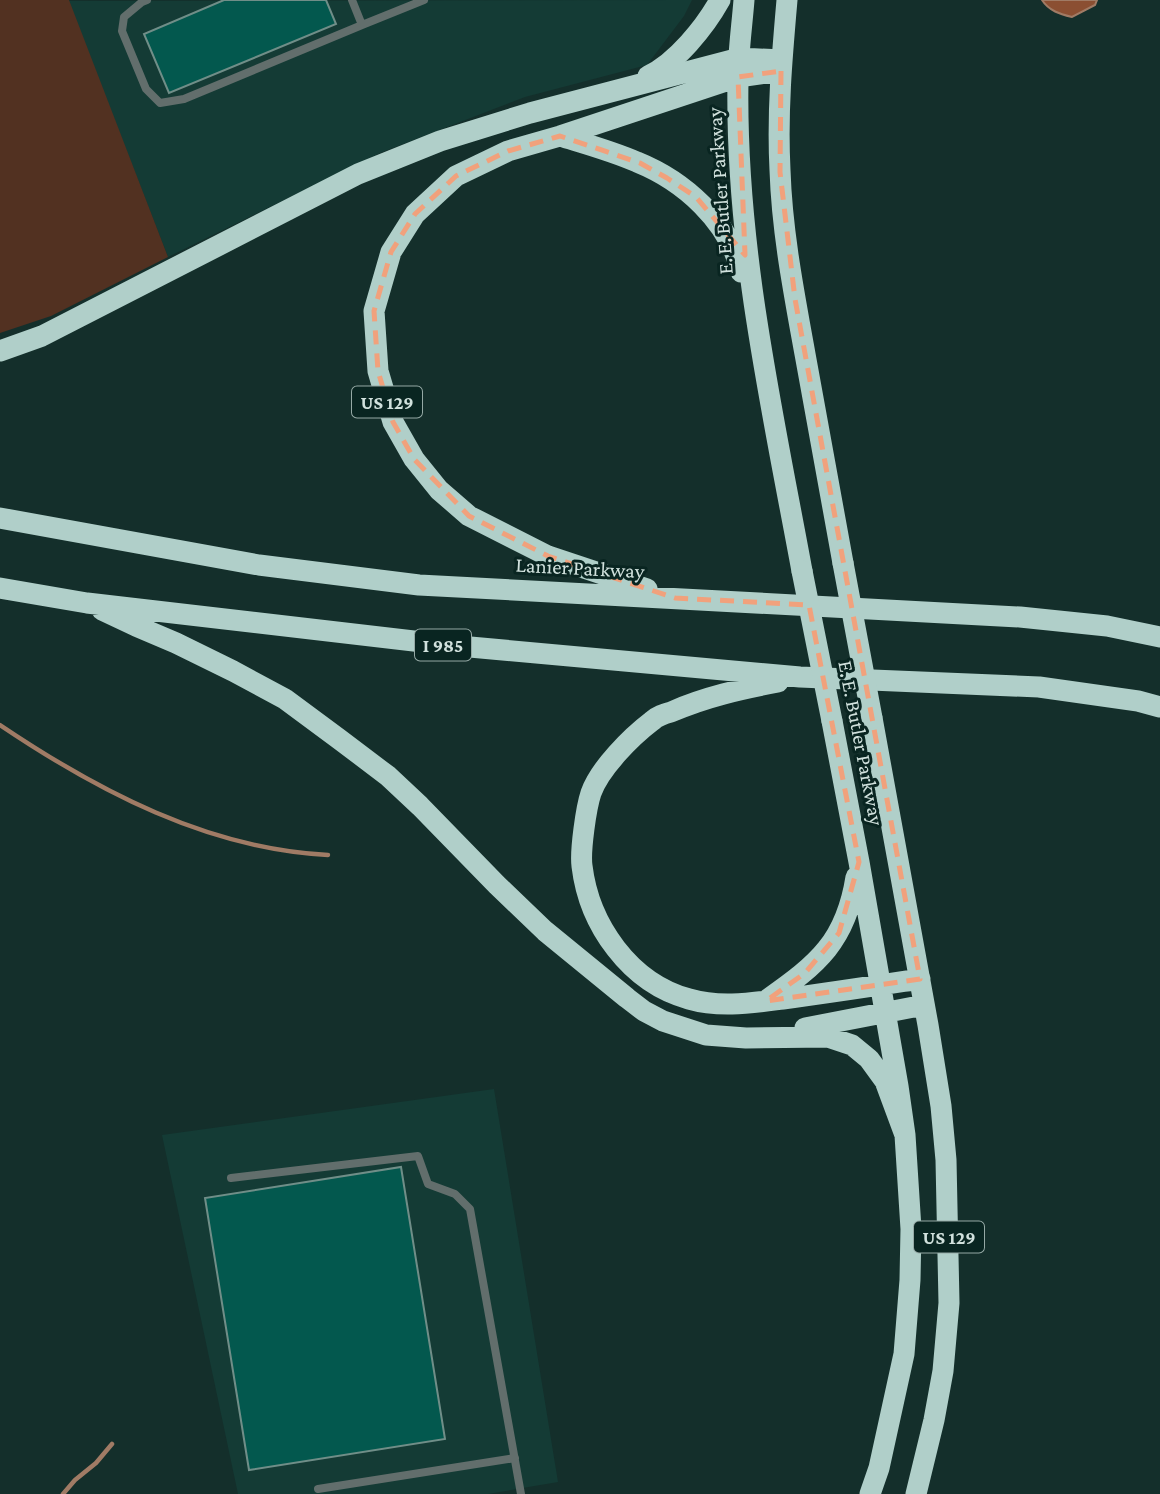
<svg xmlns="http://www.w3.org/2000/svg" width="1160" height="1494" font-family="'Crimson Pro',serif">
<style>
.built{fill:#143b35}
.green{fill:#523121}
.water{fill:#8b4f32;stroke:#a07b65;stroke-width:2}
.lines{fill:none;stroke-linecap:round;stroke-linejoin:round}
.stream{stroke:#a07b65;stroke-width:4.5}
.building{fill:#03584e;stroke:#708e88;stroke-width:2}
.lane{stroke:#626e6c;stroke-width:8}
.highway{stroke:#b0cfc9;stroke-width:21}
.highway-bridge{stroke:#b0cfc9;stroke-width:21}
.marked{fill:none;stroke:#f1a17c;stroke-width:5;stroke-dasharray:14 9;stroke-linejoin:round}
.labels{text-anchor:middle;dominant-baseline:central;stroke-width:6;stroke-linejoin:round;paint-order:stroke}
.shield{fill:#092521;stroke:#95a9a5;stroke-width:2}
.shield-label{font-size:19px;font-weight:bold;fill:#d1e1dd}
.street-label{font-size:21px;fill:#d1e1dd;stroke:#092521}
</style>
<rect width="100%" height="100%" fill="#142f2b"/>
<path class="built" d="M692,0L684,16L647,65L525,97L380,153L168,257L68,1Z
M494,1089L558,1482L488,1494H238L162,1135Z"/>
<path class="green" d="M0,0H69L168,257L51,316L0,333Z"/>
<path class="water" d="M1042,0H1097L1095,5L1072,17C1060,14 1049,11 1042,0Z"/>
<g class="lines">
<path class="stream" d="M0,725C98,791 208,849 328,855
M63,1494L75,1480L96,1463L112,1444"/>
</g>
<path class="building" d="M224,0H326L336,24L169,93L144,34Z
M401,1167L445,1439L249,1470L205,1198Z"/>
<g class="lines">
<path class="lane" d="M147,0L142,2L124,17L122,31L146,89L160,103L184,99L362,25L352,0
M362,25L424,0
M231,1178L418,1156L428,1184L455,1194L470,1209L521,1494
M318,1489L515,1458"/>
<path class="highway" d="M744,0C742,26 738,53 738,80C735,246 772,408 802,571
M787,0C782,57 777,113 780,170C782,232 794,293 805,354C818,423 830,493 843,563
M648,76C676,63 705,27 720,0
M560,136C586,144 612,151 637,162C684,181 729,221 741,272
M0,351L42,336L358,174L440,141L530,113L740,58L782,60
M0,518L259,565L419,585L1020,617L1107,626L1160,637
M0,588L87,603L448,645L800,677L1039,687L1138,701L1160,707
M647,589L548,556L469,516L439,490L414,459L393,422L378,371L374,311L391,252L415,214L456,176L508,151L560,136L738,77L781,71
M102,610L136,626L176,643L233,671L285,699L339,739L388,776L420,806L497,885L545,931L627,998L644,1011L663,1021L706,1035L746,1038L828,1037L852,1045L869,1059L885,1081L905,1135
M778,682C741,689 705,697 671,712C664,714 657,716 652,721C631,737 600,768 591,793C586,808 580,851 582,866C589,925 630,983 689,999C720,1008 751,1003 783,999C829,993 874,986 920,979
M872,718L928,1025L941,1106L946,1160L949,1303L943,1371L934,1420L916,1494
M832,721L859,862L898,1086L905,1135L911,1229L910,1280L904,1354L879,1468L870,1494
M768,999C818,964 846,941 856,877
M805,1028L924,1005"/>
<path class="highway-bridge" d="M843,563L872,718
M802,571L832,721"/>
</g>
<path class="marked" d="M781,71L780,172L795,299L920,979L766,1001L805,973L839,933L859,862L809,605L675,598L548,556L469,516L414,459L393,422L378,371L374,311L391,252L415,214L456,176L508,151L560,136L640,163L667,178L696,197L745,255L738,77Z"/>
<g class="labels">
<g class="shield">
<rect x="352" y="386.5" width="70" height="31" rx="5"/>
<rect x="415" y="629.5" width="56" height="31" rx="5"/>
<rect x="914" y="1221.5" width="70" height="31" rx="5"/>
</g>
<g class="shield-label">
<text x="387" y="402">US 129</text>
<text x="443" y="645">I 985</text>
<text x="949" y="1237">US 129</text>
</g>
<g class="street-label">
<text transform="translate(720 191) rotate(-94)">E. E. Butler Parkway</text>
<text transform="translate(580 568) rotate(3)">Lanier Parkway</text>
<text transform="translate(861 743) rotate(79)">E. E. Butler Parkway</text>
</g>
</g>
</svg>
